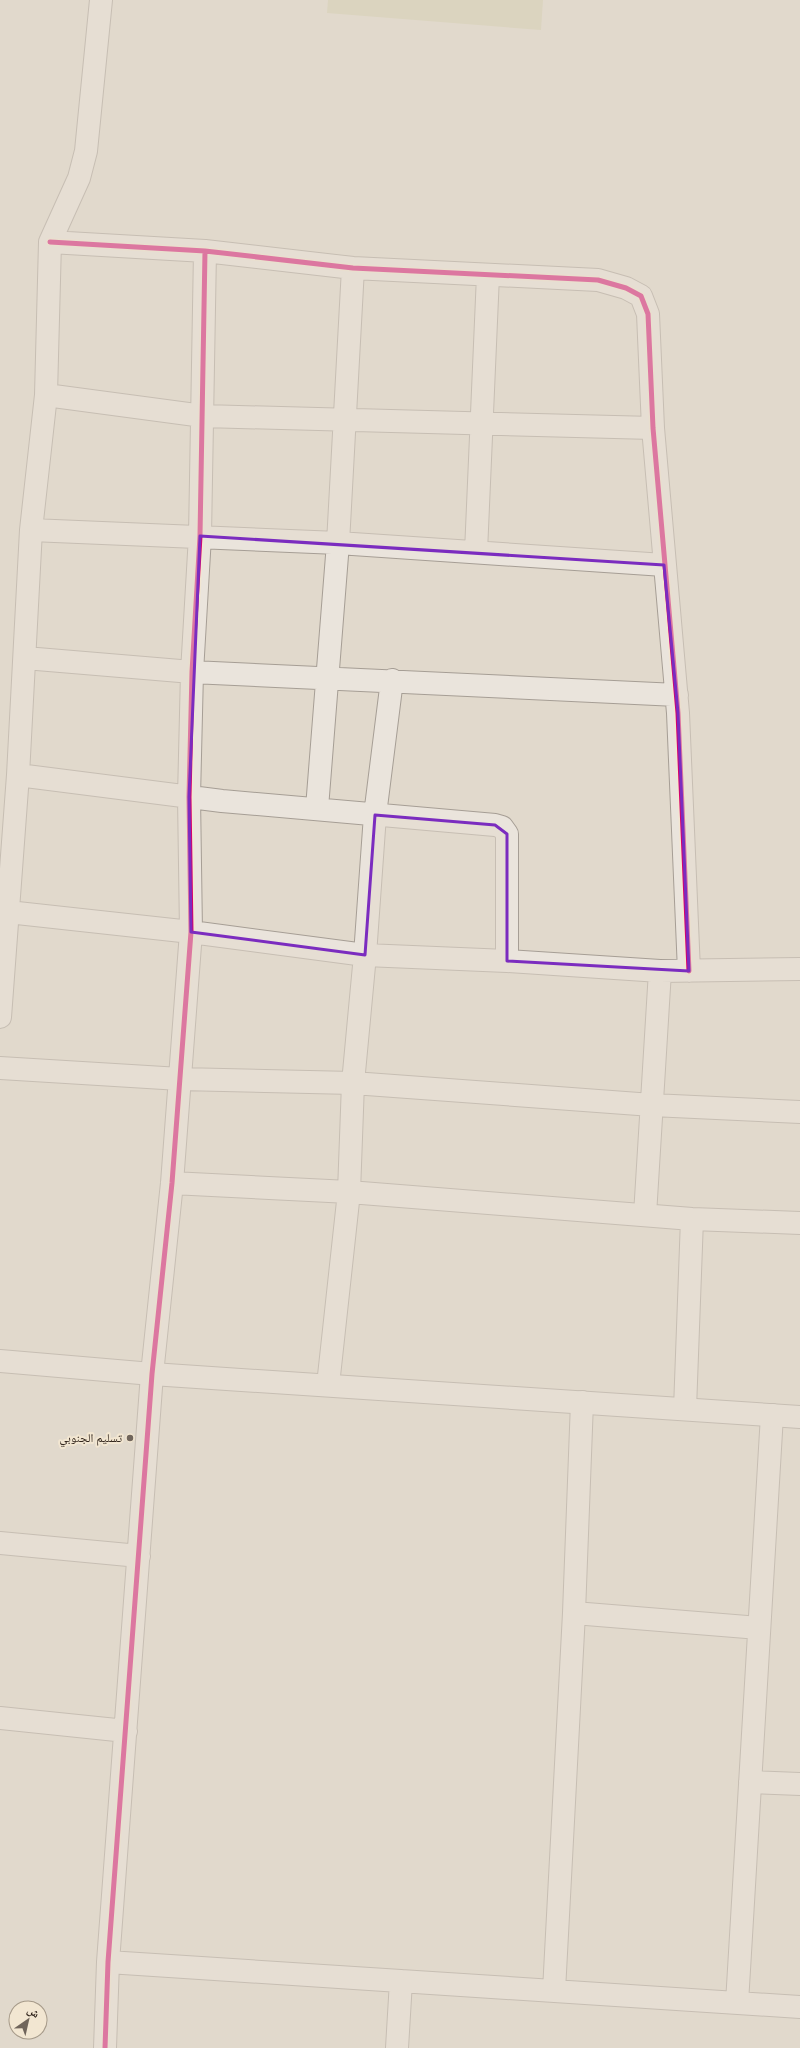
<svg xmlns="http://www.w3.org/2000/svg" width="800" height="2048" font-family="'Roboto Serif','Noto Naskh Arabic',serif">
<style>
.grass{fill:#d2cfaf}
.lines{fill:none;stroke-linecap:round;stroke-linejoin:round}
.minor-casing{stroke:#a69e95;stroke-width:24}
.tertiary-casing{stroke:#a69e95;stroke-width:24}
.minor{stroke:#eae4dc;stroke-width:22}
.tertiary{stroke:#eae4dc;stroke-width:22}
.cycleway-casing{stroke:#f2e6d1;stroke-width:8}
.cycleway{stroke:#d6006c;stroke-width:5}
.marked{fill:none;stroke:#7b2cbf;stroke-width:3;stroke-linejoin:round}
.poi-dot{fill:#70655b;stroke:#f2e6d1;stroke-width:1.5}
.labels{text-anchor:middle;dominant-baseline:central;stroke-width:4;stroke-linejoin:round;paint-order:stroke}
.poi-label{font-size:12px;fill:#33271e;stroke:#f2e6d1;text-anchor:end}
</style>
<rect width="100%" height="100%" fill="#e1d9cc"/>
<path class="grass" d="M328,0H543L541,30L327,13Z"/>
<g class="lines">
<g class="minor-casing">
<path id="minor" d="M50,242L205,251L353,268L598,280L626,288L641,296L648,314L653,428L678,713L689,971
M46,395L203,416L653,428
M31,530L338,543L664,565
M476,552L488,275
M25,658L192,672L677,695
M18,775L222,801L495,825L502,827L507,834V961
M317,808L338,543L353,268
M8,912L191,932L365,955L507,961L660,971L800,969
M0,1017L18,775L31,530L46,395L50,242L79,178L86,151L101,0
M0,1068L180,1079L353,1083L652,1105L800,1112
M172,1183L349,1192L692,1219L800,1223
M645,1215L660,971
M328,1385L349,1192L353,1083L365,955L375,815L392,680
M685,1409L692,1219
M0,1543L139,1556
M574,1613L759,1628
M0,1718L126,1731
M750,1782L800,1784
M108,1962L800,2007
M554,1991L574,1613L582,1402
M737,2003L772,1415
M105,2048L108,1962L152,1374L172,1183L191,932L189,797L192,672L200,536L205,251
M397,2048L401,1981"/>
</g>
<g class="tertiary-casing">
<path id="tertiary" d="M0,1361L152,1374L800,1417"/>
</g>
<use href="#minor" class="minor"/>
<use href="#tertiary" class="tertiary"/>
<g class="cycleway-casing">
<path id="cycleway" d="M50,242L205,251L353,268L598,280L626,288L641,296L648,314L653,428L678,713L689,971
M105,2048L108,1962L152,1374L172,1183L191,932L189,797L192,672L200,536L205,251"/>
</g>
<use href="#cycleway" class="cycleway"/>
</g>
<path d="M0 0H800V2048H0ZM200,536L664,565L678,713L689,971L507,961V834L495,825L375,815L365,955L191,932L189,797Z" fill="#e1d9cc" fill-opacity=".55" fill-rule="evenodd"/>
<path class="marked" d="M200,536L664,565L678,713L689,971L507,961V834L495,825L375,815L365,955L191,932L189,797Z"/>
<circle class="poi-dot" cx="130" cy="1438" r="4"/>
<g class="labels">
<g class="poi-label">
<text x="122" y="1438">تسليم الجنوبي</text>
</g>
</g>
<g transform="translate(28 2020) rotate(34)"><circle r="19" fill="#f2e6d1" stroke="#a69a89"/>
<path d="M0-3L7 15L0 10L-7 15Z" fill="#70655b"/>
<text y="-6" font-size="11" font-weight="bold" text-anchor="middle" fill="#33271e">ش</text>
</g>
</svg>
